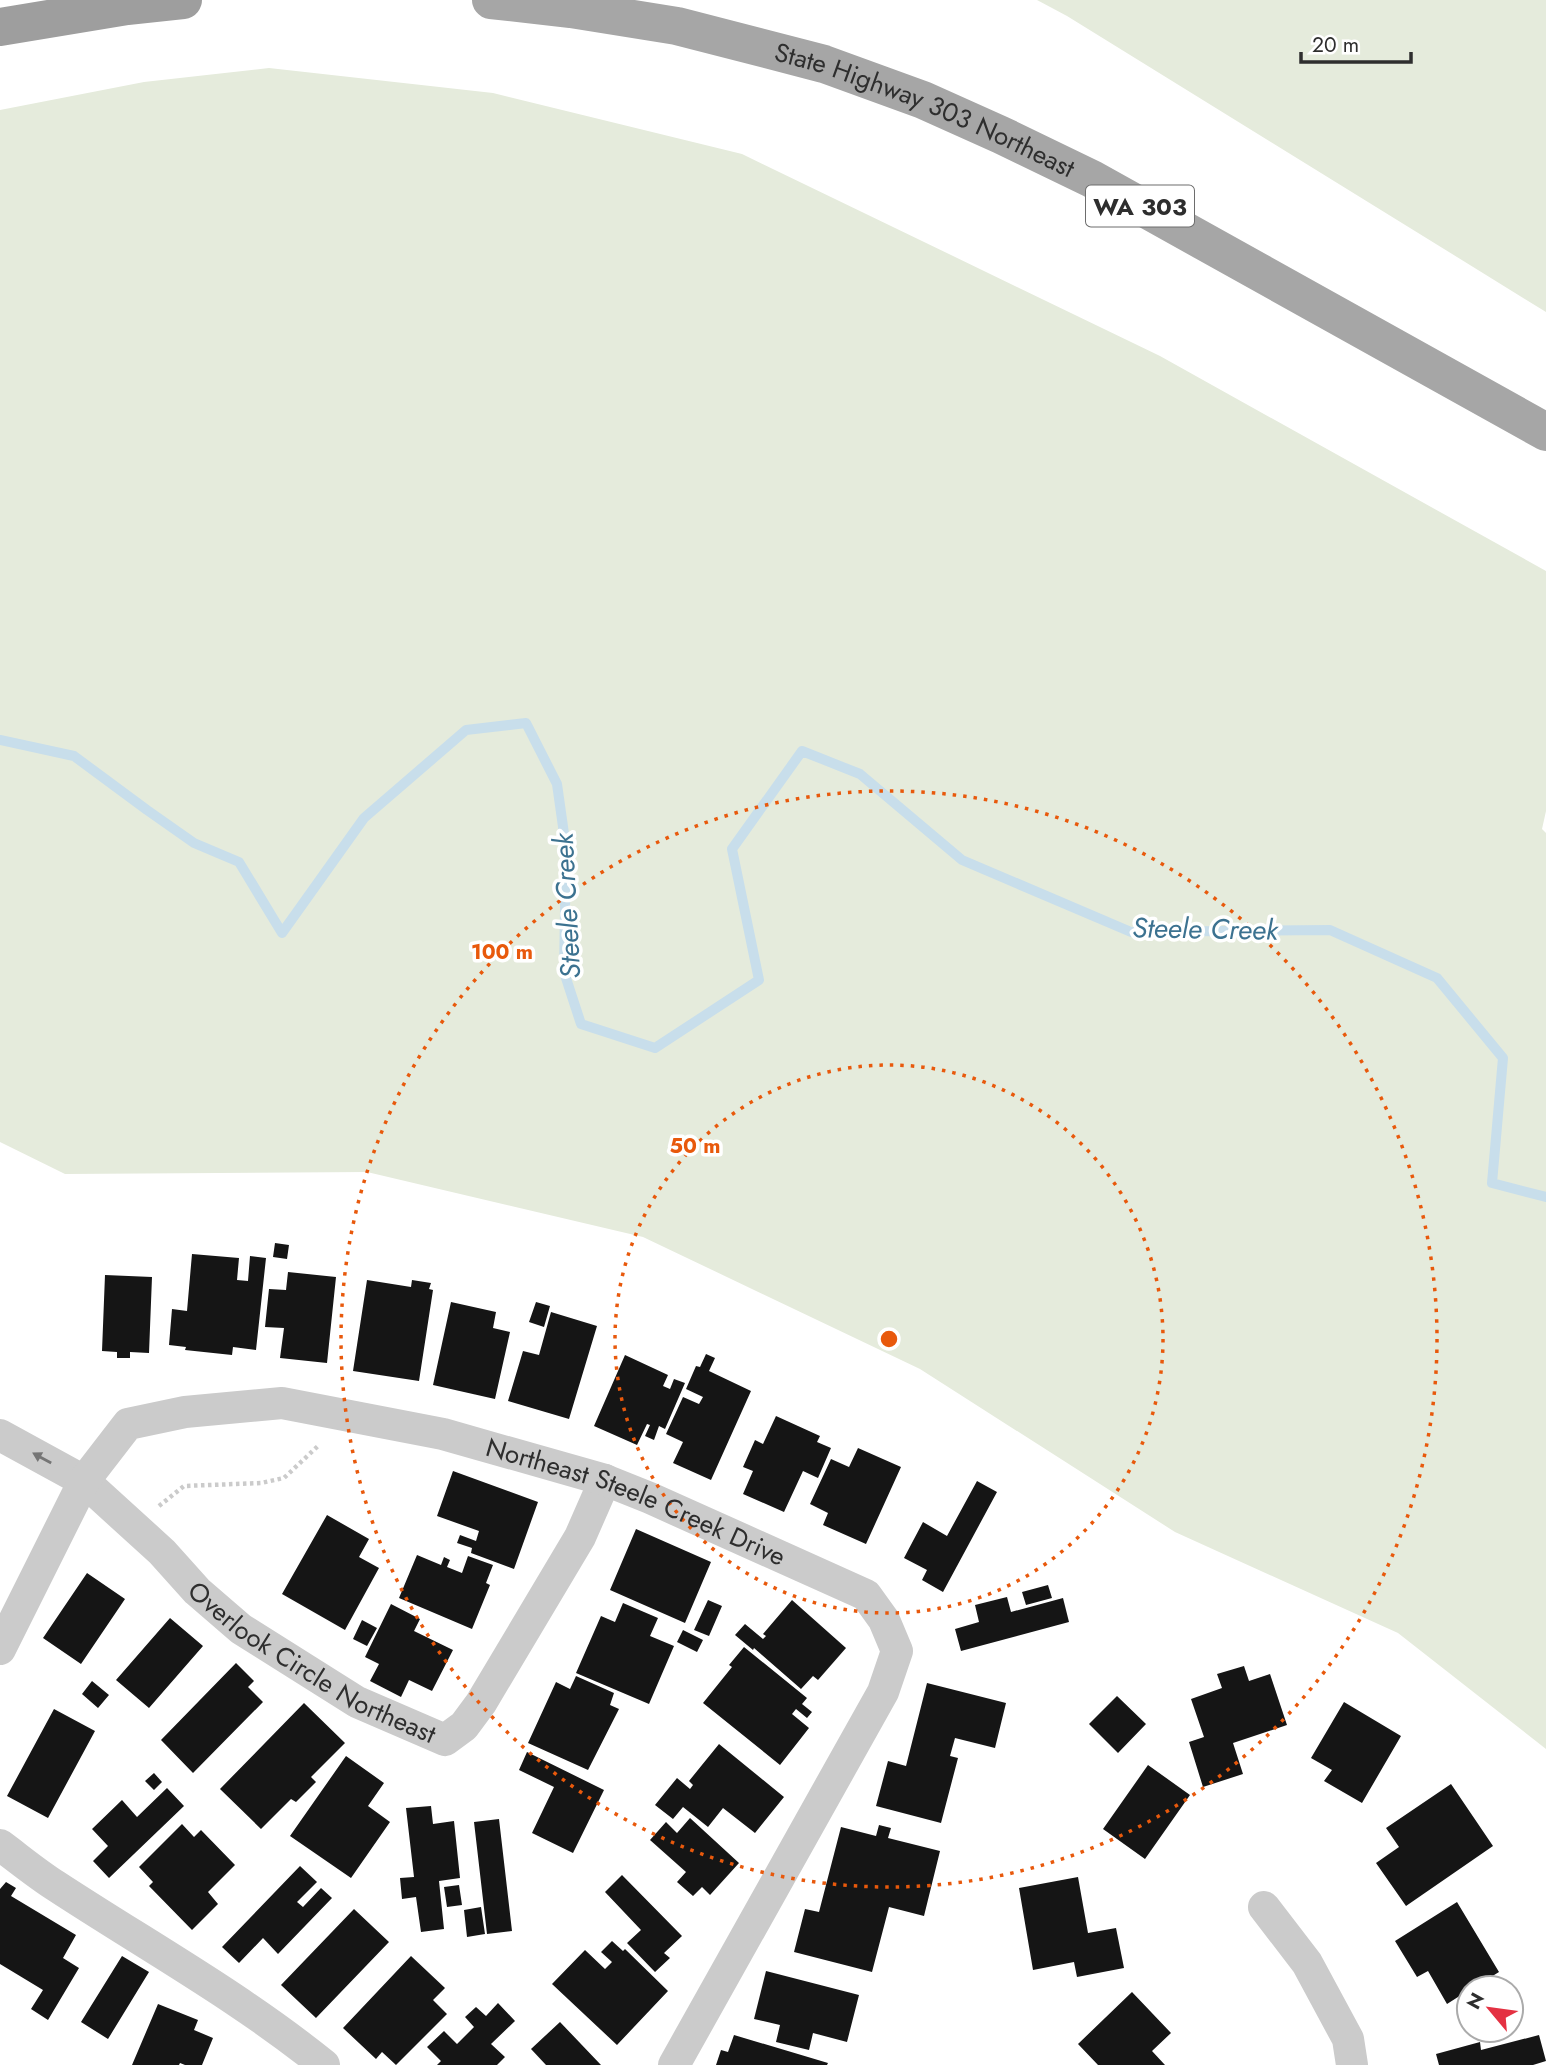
<svg xmlns="http://www.w3.org/2000/svg" width="1546" height="2065" font-family="Jost,sans-serif">
<style>
.green{fill:#e5ebdc}
.lines{fill:none;stroke-linecap:round;stroke-linejoin:round}
.stream{stroke:#c8deeb;stroke-width:10}
.building{fill:#151515}
.path{stroke:#cbcbcb;stroke-width:4.5;stroke-dasharray:3.5 3.5;stroke-linecap:butt}
.minor{stroke:#cbcbcb;stroke-width:32}
.primary{stroke:#a6a6a6;stroke-width:38}
.trunk{stroke:#9e9e9e;stroke-width:38}
.oneway{fill:#757575}
.ring{fill:none;stroke:#e8590c;stroke-width:3.5;stroke-dasharray:3.5 7}
.labels{text-anchor:middle;dominant-baseline:central;stroke-width:7;stroke-linejoin:round;paint-order:stroke}
.shield{fill:#fff;stroke:#6d6d6d;stroke-width:2}
.shield-label{font-size:24px;font-weight:bold;fill:#2e2e2e}
.street-label{font-size:26px;fill:#2e2e2e;stroke:#fff}
.water-label{font-size:28px;font-style:italic;fill:#3c7290;stroke:#fff}
.centre{fill:#e8590c;stroke:#fff;stroke-width:3.5}
.ring-label{font-size:21px;text-anchor:middle;font-weight:bold;fill:#e8590c;stroke:#fff;stroke-width:7;stroke-linejoin:round;paint-order:stroke}
</style>
<rect width="100%" height="100%" fill="#fff"/>
<path class="green" d="M1037,0H1546V312L1067,16Z
M269,68L493,93L742,154L1160,356L1546,571V811L1542,829L1546,833V1749L1398,1633L1175,1532L920,1369L643,1237L367,1172L65,1174L0,1142V110L144,82Z"/>
<g class="lines">
<path class="stream" d="M0,740L74,756L147,810L194,843L239,862L282,933L364,818L466,730L526,723L557,784L566,848L564,972L581,1024L655,1048L759,980L732,849L802,751L860,774L962,860L1131,932L1330,930L1437,978L1503,1058L1492,1183L1546,1197"/>
</g>
<path class="building" d="M275,1243L289,1245L287,1259L273,1257Z
M192,1254L239,1258L237,1280L248,1281L250,1256L266,1258L256,1350L233,1347L232,1355L185,1350L186,1347L169,1345L172,1309L187,1311Z
M288,1272L336,1277L327,1363L280,1358L284,1328L265,1327L269,1289L286,1290Z
M105,1275L152,1277L149,1353L130,1352V1358H117V1352L102,1351Z
M367,1280L411,1287L412,1280L431,1283L429,1289L433,1290L419,1381L353,1371Z
M451,1302L496,1312L493,1328L510,1332L495,1399L433,1385Z
M536,1302L550,1306L544,1327L529,1322Z
M551,1312L597,1326L569,1419L508,1401L523,1351L539,1355Z
M706,1354L715,1358L709,1371L751,1391L711,1480L673,1463L683,1442L666,1434L683,1397L699,1404L703,1397L686,1389L696,1366L700,1367Z
M625,1355L668,1375L663,1386L670,1389L674,1379L685,1383L665,1429L659,1426L654,1440L645,1436L650,1425L647,1424L637,1445L594,1426Z
M776,1416L820,1436L817,1442L831,1448L818,1478L803,1471L784,1512L743,1494L753,1471L743,1467L755,1440L763,1444Z
M858,1448L901,1467L866,1544L823,1525L828,1513L810,1504L831,1459L849,1467Z
M453,1471L538,1502L514,1569L471,1553L472,1548L457,1543L460,1535L476,1541L479,1531L437,1516Z
M977,1481L997,1492L943,1592L922,1580L927,1570L904,1558L923,1522L947,1536Z
M327,1515L369,1539L359,1557L379,1568L345,1630L282,1594Z
M636,1529L711,1562L685,1623L610,1590Z
M417,1555L441,1565L444,1557L450,1560L447,1567L462,1573L468,1556L493,1565L486,1583L490,1585L472,1629L399,1598Z
M87,1573L125,1599L81,1664L43,1638Z
M1048,1585L1052,1598L1026,1605L1022,1592Z
M1007,1597L1011,1612L1063,1598L1069,1622L961,1651L955,1629L979,1622L975,1605Z
M708,1600L722,1606L709,1636L694,1630Z
M792,1600L846,1648L818,1680L813,1676L801,1689L754,1648L753,1650L735,1635L745,1624L763,1639L766,1636L763,1634Z
M623,1603L658,1618L650,1636L674,1646L649,1704L576,1673L601,1616L615,1622Z
M391,1604L420,1619L414,1631L453,1650L432,1691L409,1680L401,1697L370,1681L379,1664L365,1657Z
M170,1618L203,1646L149,1708L116,1680Z
M362,1620L377,1628L367,1646L353,1639Z
M683,1630L703,1640L697,1652L677,1642Z
M744,1647L807,1698L802,1704L812,1712L807,1718L796,1709L792,1714L809,1728L780,1765L703,1703L732,1667L729,1665Z
M236,1663L254,1681L248,1687L263,1702L193,1773L161,1740Z
M1244,1666L1249,1681L1270,1674L1287,1725L1233,1743L1243,1774L1203,1787L1189,1742L1204,1737L1191,1699L1222,1688L1217,1674Z
M576,1676L614,1693L610,1705L619,1709L588,1770L528,1743L556,1682L570,1689Z
M92,1681L109,1695L98,1708L82,1694Z
M927,1683L1006,1703L995,1748L955,1738L950,1756L958,1758L941,1823L876,1806L888,1761L906,1766Z
M1117,1696L1146,1724L1118,1753L1089,1724Z
M1344,1702L1401,1736L1362,1803L1324,1781L1332,1770L1311,1758Z
M304,1703L345,1743L311,1777L316,1782L296,1802L291,1799L261,1829L220,1789Z
M54,1709L95,1731L48,1818L7,1796Z
M719,1744L784,1797L755,1833L723,1808L708,1827L683,1807L673,1819L655,1805L677,1778L690,1789L693,1785L689,1781Z
M527,1752L604,1790L573,1853L532,1833L554,1787L519,1770Z
M346,1756L384,1783L368,1806L390,1822L351,1878L290,1836Z
M1148,1765L1190,1795L1145,1859L1103,1829Z
M154,1773L162,1782L154,1790L145,1781Z
M1451,1784L1493,1846L1406,1906L1376,1863L1399,1847L1386,1828Z
M167,1788L184,1806L109,1878L93,1861L108,1846L92,1829L122,1800L137,1817Z
M431,1806L433,1824L454,1821L460,1878L439,1881L444,1929L421,1932L416,1897L402,1899L400,1878L414,1877L406,1808Z
M690,1818L739,1863L710,1895L702,1887L693,1896L677,1882L686,1872L650,1840L666,1822L677,1833Z
M499,1819L512,1931L487,1934L474,1822Z
M182,1824L194,1837L201,1830L235,1865L208,1892L218,1904L192,1930L149,1886L153,1882L139,1867Z
M879,1825L891,1828L888,1838L940,1851L924,1916L889,1907L872,1972L794,1952L805,1909L819,1912L841,1827L876,1836Z
M300,1866L317,1882L297,1902L303,1907L321,1888L332,1898L278,1954L263,1938L239,1963L222,1947Z
M622,1875L682,1936L664,1953L670,1958L655,1972L627,1943L641,1930L605,1892Z
M1078,1877L1088,1933L1116,1928L1124,1968L1077,1977L1074,1962L1033,1970L1019,1888Z
M6,1882L16,1888L11,1896L76,1935L63,1958L79,1968L48,2020L31,2009L43,1990L0,1964V1889Z
M459,1885L462,1905L447,1907L444,1887Z
M1457,1902L1499,1972L1473,1988H1469V1990L1447,2004L1428,1971L1417,1977L1395,1941Z
M481,1907L485,1934L467,1937L464,1910Z
M354,1909L389,1942L316,2018L281,1985Z
M612,1941L623,1951L625,1949L668,1991L617,2045L552,1984L585,1950L605,1969L612,1962L601,1952Z
M122,1956L149,1972L108,2039L81,2022Z
M411,1956L445,1988L433,2000L447,2014L396,2065L382,2052L376,2059L343,2028Z
M766,1971L859,1995L847,2042L813,2033L809,2050L776,2042L780,2025L754,2019Z
M1132,1992L1171,2033L1152,2051L1165,2065H1098L1078,2044Z
M498,2003L515,2021L491,2044L505,2057L497,2065H437L441,2061L427,2047L444,2031L457,2044L474,2027L465,2017L476,2007L486,2016Z
M158,2004L198,2020L194,2030L213,2038L202,2065H185L180,2063L179,2065H132Z
M560,2022L601,2065H546L531,2049Z
M734,2035L828,2063L827,2065H716L721,2050L728,2052Z
M1539,2035L1546,2061L1533,2065H1439L1436,2054L1480,2042L1481,2050Z"/>
<g class="lines">
<path class="path" d="M159,1506L184,1486L261,1483L284,1478L319,1445"/>
<g class="minor">
<path id="s1" d="M0,1435L84,1481L162,1552L197,1591L241,1629L357,1702L445,1740L464,1726L481,1703L580,1537L605,1480"/>
<path id="s2" d="M0,1649L84,1481L128,1424L185,1412L282,1403L443,1434L605,1480L650,1498L866,1595L884,1620L897,1651L883,1692L674,2065"/>
<path d="M0,1845C19,1859 37,1874 56,1886C146,1945 240,1997 324,2065"/>
<path d="M1264,1907L1307,1963L1348,2039L1352,2065"/>
</g>
<path class="primary" id="s3" d="M491,0L571,9L677,26L824,64L923,100L1001,135L1092,179L1546,432"/>
<path class="trunk" d="M0,27L127,6L183,0"/>
</g>
<defs><path id="oneway-solid" d="M-6-.8H1V-3.2L6.5 0L1 3.2V.8H-6Z" transform="scale(1.75)"/></defs>
<use class="oneway" href="#oneway-solid" transform="translate(42 1458) rotate(-151)"/>
<g class="ring">
<circle cx="889" cy="1339" r="274"/>
<circle cx="889" cy="1339" r="548"/>
</g>
<g class="labels">
<rect class="shield" x="1086" y="185.5" width="108" height="41" rx="5"/>
<g class="shield-label">
<text x="1140" y="206">WA 303</text>
</g>
<g class="street-label">
<text stroke="none"><textPath href="#s3" startOffset="450">State Highway 303 Northeast</textPath></text>
<text stroke="none"><textPath href="#s2" startOffset="784">Northeast Steele Creek Drive</textPath></text>
<text stroke="none"><textPath href="#s1" startOffset="390">Overlook Circle Northeast</textPath></text>
</g>
<g class="water-label">
<text transform="translate(567 906) rotate(-93)">Steele Creek</text>
<text transform="translate(1205 929) rotate(1)">Steele Creek</text>
</g>
</g>
<circle cx="889" cy="1339" r="10" class="centre"/>
<g class="ring-label">
<text x="502" y="959">100 m</text>
<text x="695" y="1153">50 m</text>
</g>
<g transform="translate(1490 2009) rotate(299)"><circle r="33" fill="#ffffff" stroke="#ababab" stroke-width="2"/>
<path d="M0-5L12 26L0 18L-12 26Z" fill="#e43142"/>
<text y="-10" font-size="19" font-weight="bold" text-anchor="middle" fill="#2e2e2e">N</text>
</g>
<path d="M1301 52v10h110v-10" fill="none" stroke="#2e2e2e" stroke-width="3.5"/>
<text x="1312" y="52" font-size="21" fill="#2e2e2e" stroke="#ffffff" stroke-width="5" paint-order="stroke">20 m</text>
</svg>
